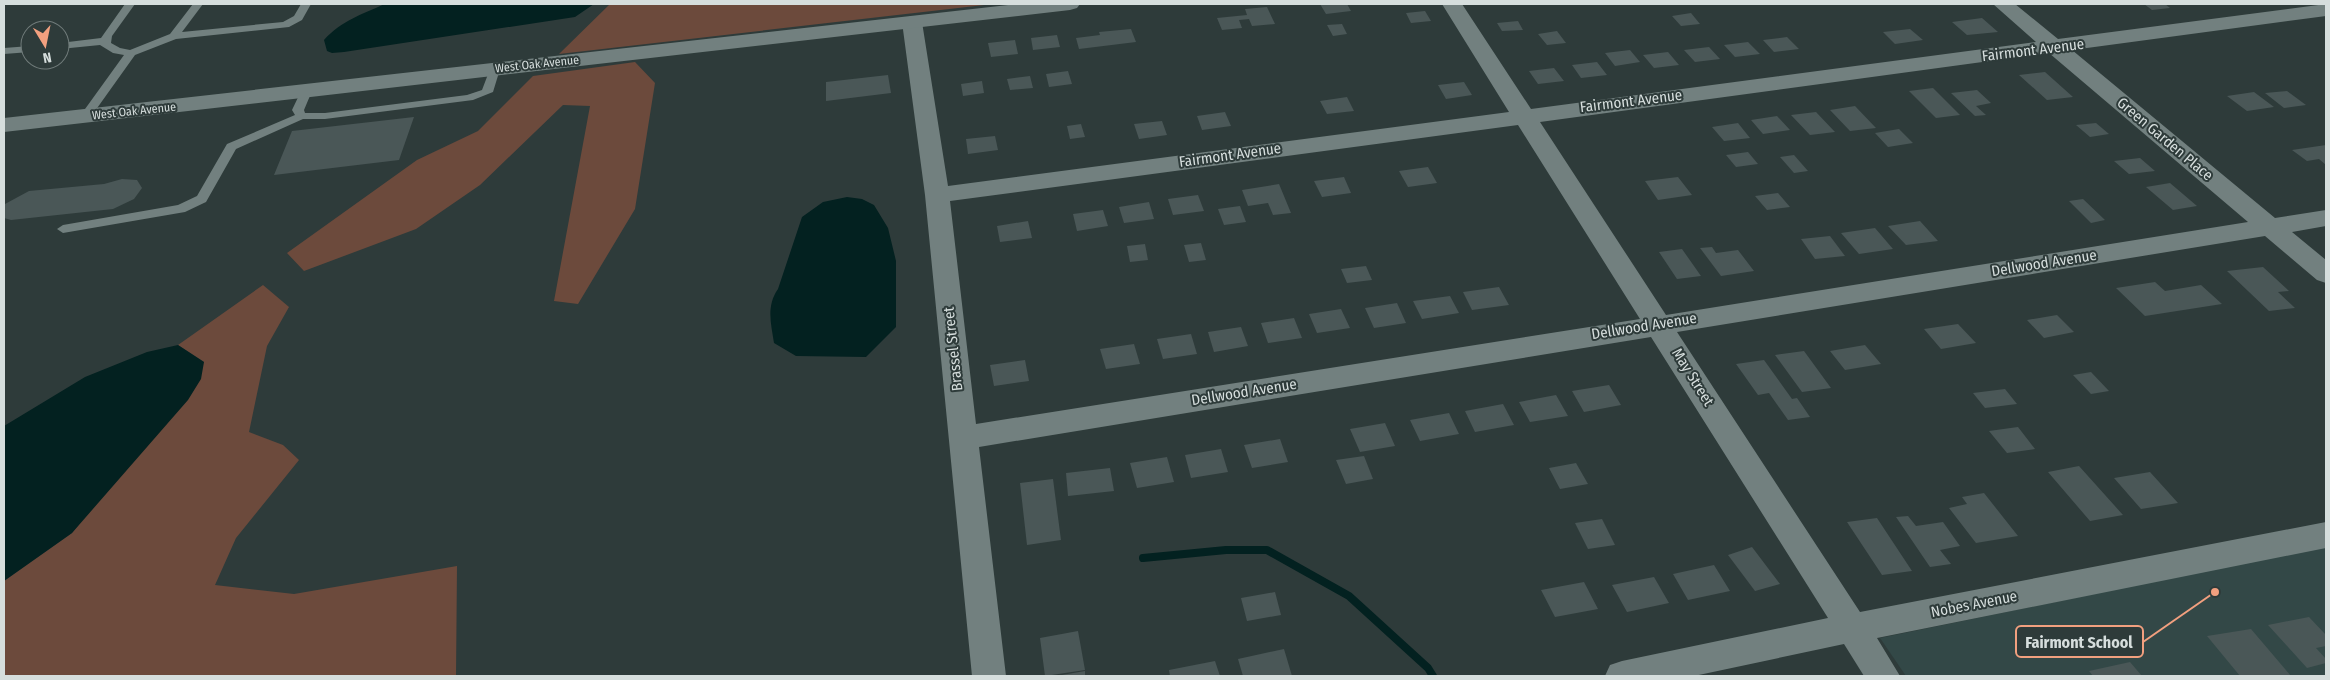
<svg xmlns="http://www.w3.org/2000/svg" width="2330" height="680" font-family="'Fira Sans Condensed',sans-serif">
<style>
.built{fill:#334847}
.green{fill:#6c4a3c}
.water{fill:#032120}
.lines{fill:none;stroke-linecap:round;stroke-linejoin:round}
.stream{stroke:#032120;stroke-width:8}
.building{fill:#4a5757}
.service{fill:#72807f;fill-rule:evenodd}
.minor{fill:#72807f;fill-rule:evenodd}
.tertiary{fill:#72807f;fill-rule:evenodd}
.labels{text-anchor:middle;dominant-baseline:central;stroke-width:4;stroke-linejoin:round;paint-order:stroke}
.far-street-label{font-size:12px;fill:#d6dedd;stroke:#2e3b3a}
.street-label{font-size:15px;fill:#d6dedd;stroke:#2e3b3a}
.leader{fill:none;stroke:#f2a07f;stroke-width:2}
.callout-dot{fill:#f2a07f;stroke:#2e3b3a;stroke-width:2}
.callout{fill:#2e3b3a;stroke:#f2a07f;stroke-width:2}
.callout-label{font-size:16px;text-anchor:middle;font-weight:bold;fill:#d6dedd}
</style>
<rect width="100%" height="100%" fill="#2e3b3a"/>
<path class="built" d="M2326,546V676H1906L1880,638Z"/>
<path class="green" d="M610,4H993L559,54Z
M635,62L655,83L635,209L578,304L554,301L590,106L563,105L480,185L416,229L304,271L287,253L417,160L478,131L533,76Z
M263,285L289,307L267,346L249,432L283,445L299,460L236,538L215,585L294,594L457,566L456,676H4V581L72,533L204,362L178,345Z"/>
<path class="water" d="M385,4H594L575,17L344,52L332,53L327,51L324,40C341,21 362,14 385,4Z
M847,197L862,199L874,205L888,228L896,261V327L866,357L796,356L774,343C771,324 766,306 778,289L802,217L823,202Z
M178,345L204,362L201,379L188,400L72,533L4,581V426L85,377L147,352Z"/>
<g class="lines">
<path class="stream" d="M1143,558L1226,550H1267L1349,596L1428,668L1433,676"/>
</g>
<path class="building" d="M1320,4H1347L1351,11L1326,14Z
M2144,4H2165L2170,8L2152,10Z
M1267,7L1275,24L1252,26L1249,19L1239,20L1242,28L1222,30L1217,18L1247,15L1245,9Z
M1425,11L1431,21L1411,23L1406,13Z
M1691,13L1700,24L1681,26L1672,16Z
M1982,18L1998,32L1967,35L1952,22Z
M1518,21L1523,30L1502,31L1497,23Z
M1342,24L1347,34L1333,36L1327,25Z
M1131,29L1136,42L1079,49L1076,38L1100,35L1099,32Z
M1910,29L1923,40L1895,44L1883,32Z
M1557,31L1566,43L1547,45L1538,34Z
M1057,35L1060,47L1033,50L1031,38Z
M1787,37L1799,49L1774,52L1763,40Z
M1015,40L1018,54L991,57L988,43Z
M1748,42L1760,54L1735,57L1724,45Z
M1709,47L1720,59L1695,62L1684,50Z
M1630,50L1640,62L1615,66L1605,53Z
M1668,52L1679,65L1654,68L1643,55Z
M1597,62L1607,75L1581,78L1572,65Z
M1554,68L1564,81L1538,84L1529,71Z
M1068,71L1072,84L1049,87L1046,74Z
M2045,72L2073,97L2047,100L2019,75Z
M888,75L891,93L826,101V82Z
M1030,76L1033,88L1010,90L1007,79Z
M982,81L984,93L963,96L961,84Z
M1464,82L1472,95L1446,99L1438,85Z
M1933,88L1960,115L1936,118L1909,91Z
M1977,90L1991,103L1976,106L1986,115L1975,116L1951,93Z
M2287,91L2306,105L2284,108L2265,93Z
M2254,92L2274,107L2247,111L2227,96Z
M1347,97L1354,111L1327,114L1320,101Z
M1855,106L1876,128L1850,131L1830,110Z
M1225,112L1231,126L1202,130L1197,116Z
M1816,112L1835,132L1810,135L1791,115Z
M1777,116L1790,130L1763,134L1751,120Z
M414,117L399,160L274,175L292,131Z
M1162,121L1167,135L1139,139L1134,124Z
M1738,123L1750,138L1724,141L1712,127Z
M2096,123L2109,134L2090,137L2076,125Z
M1081,124L1085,137L1070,139L1067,126Z
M1899,129L1913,143L1888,147L1875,133Z
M995,136L998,150L968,154L966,139Z
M2326,145V165L2319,159L2307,161L2292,150Z
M1748,152L1758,164L1736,167L1726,155Z
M1794,155L1808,171L1794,173L1780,157Z
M2140,158L2155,171L2129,174L2114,161Z
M1428,167L1437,183L1408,187L1399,171Z
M1344,177L1351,193L1322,197L1314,181Z
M1678,177L1692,195L1658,200L1645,181Z
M122,179L137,180L142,188L134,199L113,209L11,220L4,218L5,204L29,191L104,184Z
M2170,183L2197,206L2173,210L2146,187Z
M1279,184L1291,213L1273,215L1268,203L1248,206L1242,190Z
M1778,193L1790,207L1767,210L1755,196Z
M1198,195L1204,211L1173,215L1168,199Z
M2083,199L2105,220L2091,223L2069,201Z
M1149,202L1154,219L1124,223L1119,207Z
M1240,206L1246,222L1224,225L1218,209Z
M1103,210L1108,226L1077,231L1073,214Z
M1028,221L1032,238L1000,242L997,226Z
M1920,221L1938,241L1906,245L1888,226Z
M1875,228L1893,249L1859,254L1841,233Z
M1830,236L1845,256L1815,259L1801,239Z
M1201,243L1206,260L1189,262L1184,245Z
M1145,244L1148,260L1130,262L1127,246Z
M1712,247L1716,253L1738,250L1754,271L1721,276L1700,248Z
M1682,249L1701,276L1677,279L1659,252Z
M1366,266L1372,280L1347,283L1341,269Z
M2263,267L2289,291L2278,292L2295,308L2269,311L2227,271Z
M2155,282L2165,291L2201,285L2222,304L2145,316L2116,288Z
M1499,287L1509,305L1472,310L1463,292Z
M1450,296L1459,313L1422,319L1413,301Z
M1397,303L1406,323L1374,328L1365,308Z
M1341,309L1350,328L1317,333L1309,314Z
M2057,315L2074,332L2044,338L2027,320Z
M1294,318L1302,338L1268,343L1261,323Z
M1958,324L1976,343L1941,349L1924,329Z
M1241,327L1248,346L1214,352L1208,332Z
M1191,334L1197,354L1163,359L1157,339Z
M1134,344L1140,364L1106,369L1100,349Z
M1865,345L1881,364L1845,370L1830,351Z
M1804,351L1831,388L1802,392L1775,355Z
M1025,360L1029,381L994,386L990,365Z
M1764,360L1792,399L1797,398L1810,417L1788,420L1769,393L1758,395L1736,364Z
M2091,372L2109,391L2091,394L2073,375Z
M1609,385L1621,405L1584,412L1572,391Z
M2005,389L2017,404L1985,408L1973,393Z
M1556,395L1568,416L1530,422L1519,402Z
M1503,404L1514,425L1475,432L1465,411Z
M1449,413L1459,434L1420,441L1410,420Z
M1385,423L1395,446L1360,452L1350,429Z
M2018,427L2035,449L2007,453L1989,431Z
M1280,439L1288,462L1252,468L1244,445Z
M1221,449L1228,472L1191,478L1185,455Z
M1364,456L1373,479L1346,484L1336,460Z
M1167,457L1174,482L1137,488L1130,463Z
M1576,463L1588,484L1560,489L1549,468Z
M2079,466L2123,515L2090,521L2048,472Z
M1110,468L1114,491L1068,496L1066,473Z
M2150,472L2178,503L2141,509L2114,478Z
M1053,479L1061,540L1027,545L1020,483Z
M1984,493L2018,536L1976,543L1949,508L1967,504L1962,497Z
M1908,516L1916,526L1943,522L1960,546L1940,550L1951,564L1930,567L1896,517Z
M1877,518L1912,571L1882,575L1847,522Z
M1602,519L1615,545L1588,549L1575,523Z
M1752,547L1780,584L1755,591L1728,555Z
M1714,565L1730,591L1688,600L1673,574Z
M1654,577L1669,603L1627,612L1612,585Z
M1584,582L1598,609L1555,617L1541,590Z
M1275,592L1281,615L1247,621L1241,598Z
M2309,617L2326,635V646L2316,648L2326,659V663L2307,668L2268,625Z
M2251,629L2291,676H2240L2207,636Z
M1078,631L1085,670L1045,676L1040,638Z
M1284,649L1292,676H1243L1238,659Z
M1215,661L1220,676H1170L1169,670Z
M2130,662L2142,676H2093L2089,671Z
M1085,671V676H1062V675Z"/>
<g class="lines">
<path class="service" d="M125,4H135L112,36L111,43L120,48L130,50L170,34L193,4H203L182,32L283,22L294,16L301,4H311L302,20L289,27L176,39L135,55L90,118H82L80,116L124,55L113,53L100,45L60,49V43L101,38Z
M30,46V52L4,54V48Z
M495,66L500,69L493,92L473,100L325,119H303L236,149L206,202L185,212L63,233L57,229L63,225L178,205L197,196L227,144L295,115L292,110L302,89H310L312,91L304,110L305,113H325L467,95L482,90L490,69Z"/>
<path class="minor" d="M1442,4H1462L1531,109L2036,42L1993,4H2015L2058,39L2326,4V16L2072,50L2275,218L2326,210V226L2292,232L2326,260V283L2317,280L2265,236L1677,332L1860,612L2326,522V548L1877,638L1900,676H1864L1844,644L1694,676H1605L1610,665L1622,661L1828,618L1651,337L979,447L1006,676H972L925,195L902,22L905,18L912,16L919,18L922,22L948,186L1509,112ZM2049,53L2248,222L1666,315L1540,122ZM1518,125L1640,319L976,424L950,201Z"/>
<path class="tertiary" d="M1017,4H1080L1077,8L1070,10L4,132V118Z"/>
</g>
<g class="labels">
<g class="far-street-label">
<text transform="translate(537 64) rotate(-6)">West Oak Avenue</text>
<text transform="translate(134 111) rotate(-6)">West Oak Avenue</text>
</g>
<g class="street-label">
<text transform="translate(2033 50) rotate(-7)">Fairmont Avenue</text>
<text transform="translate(1631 101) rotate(-7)">Fairmont Avenue</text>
<text transform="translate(2165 139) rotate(40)">Green Garden Place</text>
<text transform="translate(1230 155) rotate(-8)">Fairmont Avenue</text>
<text transform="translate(2044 263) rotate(-9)">Dellwood Avenue</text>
<text transform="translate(1644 326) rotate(-9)">Dellwood Avenue</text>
<text transform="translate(953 349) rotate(-96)">Brassel Street</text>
<text transform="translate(1693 377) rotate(58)">May Street</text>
<text transform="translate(1244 392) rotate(-9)">Dellwood Avenue</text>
<text transform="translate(1974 604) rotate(-11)">Nobes Avenue</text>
</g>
</g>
<path class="leader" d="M2215 592L2143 642"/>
<circle class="callout-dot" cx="2215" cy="592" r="5"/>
<rect class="callout" x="2016" y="626" width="127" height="31" rx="5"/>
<g class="callout-label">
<text x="2079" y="648">Fairmont School</text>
</g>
<rect width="2330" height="680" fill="none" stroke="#d6dedd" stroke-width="10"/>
<g transform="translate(45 45) rotate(170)"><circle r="24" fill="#2e3b3a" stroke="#717c7b"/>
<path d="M0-4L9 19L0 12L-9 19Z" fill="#f2a07f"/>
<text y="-8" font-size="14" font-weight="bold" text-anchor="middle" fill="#d6dedd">N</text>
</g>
</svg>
